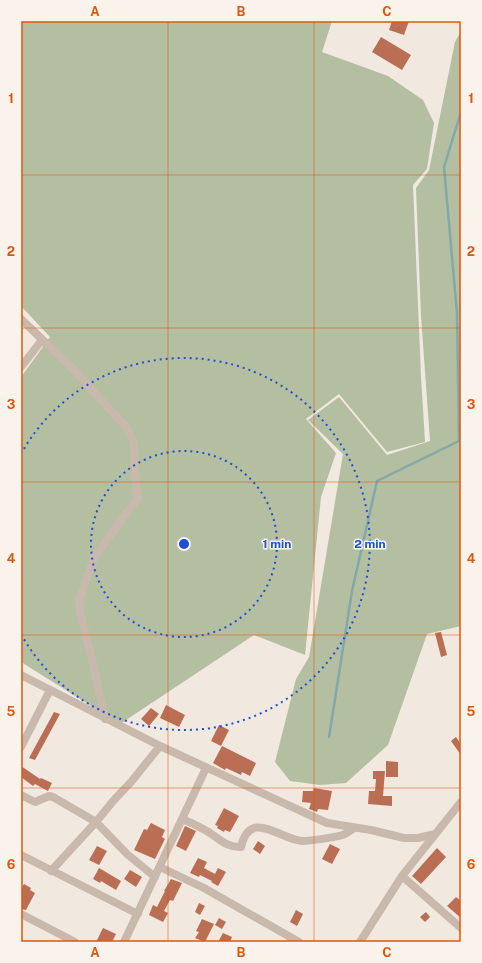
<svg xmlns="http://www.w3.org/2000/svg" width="482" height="963" font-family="'Public Sans',sans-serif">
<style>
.green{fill:#b4bfa1}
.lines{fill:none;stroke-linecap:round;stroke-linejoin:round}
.stream{stroke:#81a9ab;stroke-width:2.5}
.building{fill:#ba6e54}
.street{stroke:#c8b9ac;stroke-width:8}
.grid{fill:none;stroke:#df570e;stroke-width:1;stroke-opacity:0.55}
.ring{fill:none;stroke:#1d4ed8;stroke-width:2;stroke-dasharray:2 4}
.centre{fill:#1d4ed8;stroke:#f9f3ec;stroke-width:2}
.ring-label{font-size:12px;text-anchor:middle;font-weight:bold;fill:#1d4ed8;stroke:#f9f3ec;stroke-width:3;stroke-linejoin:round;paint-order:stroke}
.neatline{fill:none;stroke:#df570e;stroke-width:1.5}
.grid-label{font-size:13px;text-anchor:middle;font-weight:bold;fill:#df570e}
</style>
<rect width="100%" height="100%" fill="#f1e9e0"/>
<path class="green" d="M21,21H332L322,52L388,76L423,100L434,123L427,169L413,185L421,376L425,442L387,452L339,394L306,419L336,453L321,497L305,655L254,635L120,724L21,662V377L50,337L21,306Z
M461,31V626L427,634L388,745L346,783L320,785L290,781L275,762L296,679L309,657L343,454L308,420L339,397L387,455L430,441L421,316L416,188L429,170L455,42Z"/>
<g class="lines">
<path class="stream" d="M329,737L352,591L377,481L459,441L457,313L444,167L461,112"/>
</g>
<path class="building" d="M392,21H409L404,35L389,30Z
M381,37L411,55L402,70L372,52Z
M441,632L447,655L441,657L435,633Z
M166,705L185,715L179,727L160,718Z
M151,708L159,714L149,726L141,719Z
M54,712L60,714L35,760L29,758Z
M219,725L229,730L221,746L211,741Z
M456,737L461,744V755L451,741Z
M222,746L256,763L250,776L242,772L241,775L226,768L225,770L213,763Z
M386,761L398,762V777H386Z
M21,766L40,779L41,778L52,783L48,791L35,784L33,786L21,777Z
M373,771H385L383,796H392V806L368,804L369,791H375L376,779H373Z
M314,788L332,791L328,810L318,809L317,812L309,809L311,803L302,802L303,791H313Z
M224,808L239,816L230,832L225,830L224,832L217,828L218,826L215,825Z
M151,823L165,830L162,837L165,839L155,859L134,850L144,829L147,830Z
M185,826L196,831L186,851L176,846Z
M258,841L265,846L260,854L253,849Z
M330,844L340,849L332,864L322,859Z
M97,846L107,851L99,865L89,860Z
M437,848L446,857L421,884L412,876Z
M198,858L207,862L204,868L215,874L218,868L226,872L218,886L211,882L212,881L200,875L199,877L190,873Z
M99,868L121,881L116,890L101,881L100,883L93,879Z
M130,870L142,877L136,887L124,879Z
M171,879L182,883L173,901L170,900L164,911L168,913L163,922L149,915L153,905L157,907L165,891H164Z
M24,884L31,888L30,890L35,893L26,910L21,909V889Z
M456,897L461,901V918L447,906Z
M199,903L205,906L200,915L195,912Z
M296,910L303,914L297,926L290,922Z
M426,912L430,917L425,922L420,917Z
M219,918L226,922L222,929L215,925Z
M202,919L214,924L205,942L195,938L199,932L196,931Z
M103,928L116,934L112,942H96Z
M223,933L232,937L230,942H218Z"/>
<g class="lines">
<path class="street" d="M21,319L74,370L126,427L134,443L135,476L138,499L124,516L94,558L79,600L80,612L92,659L105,719
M21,367L42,340
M21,675L160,746L327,823L371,830L404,838H418L435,834
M21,747L50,690
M21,795L35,802L49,796L53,797L96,822L127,854L155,877
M182,819C190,822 198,826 205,830C218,837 226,848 241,847C250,808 279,839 302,841C310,841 339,837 345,834C348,832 351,830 353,829
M21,855L138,914
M160,867L204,888L299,942
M51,871L96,822L114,800L131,782L160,746
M402,876L461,928
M21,914L75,942
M124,942L206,768
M360,942L402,876L461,802"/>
</g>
<path class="grid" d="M168,21V942M314,21V942M21,175H461M21,328H461M21,482H461M21,635H461M21,788H461"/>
<g class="ring">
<circle cx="184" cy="544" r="93"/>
<path d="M21 454A186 186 0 1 1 21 634"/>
</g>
<circle cx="184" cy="544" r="6" class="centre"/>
<g class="ring-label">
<text x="277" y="548">1 min</text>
<text x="370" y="548">2 min</text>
</g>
<rect width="482" height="963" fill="none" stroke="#f9f3ec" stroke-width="44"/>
<rect x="22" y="22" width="438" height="919" class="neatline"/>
<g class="grid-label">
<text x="95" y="16">A</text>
<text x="241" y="16">B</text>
<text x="387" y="16">C</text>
<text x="11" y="103">1</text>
<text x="471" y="103">1</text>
<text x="11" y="256">2</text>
<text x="471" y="256">2</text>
<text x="11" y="409">3</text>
<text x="471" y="409">3</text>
<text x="11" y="563">4</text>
<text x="471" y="563">4</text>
<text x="11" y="716">5</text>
<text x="471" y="716">5</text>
<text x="11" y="869">6</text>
<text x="471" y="869">6</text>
<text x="95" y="957">A</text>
<text x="241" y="957">B</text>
<text x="387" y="957">C</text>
</g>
</svg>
